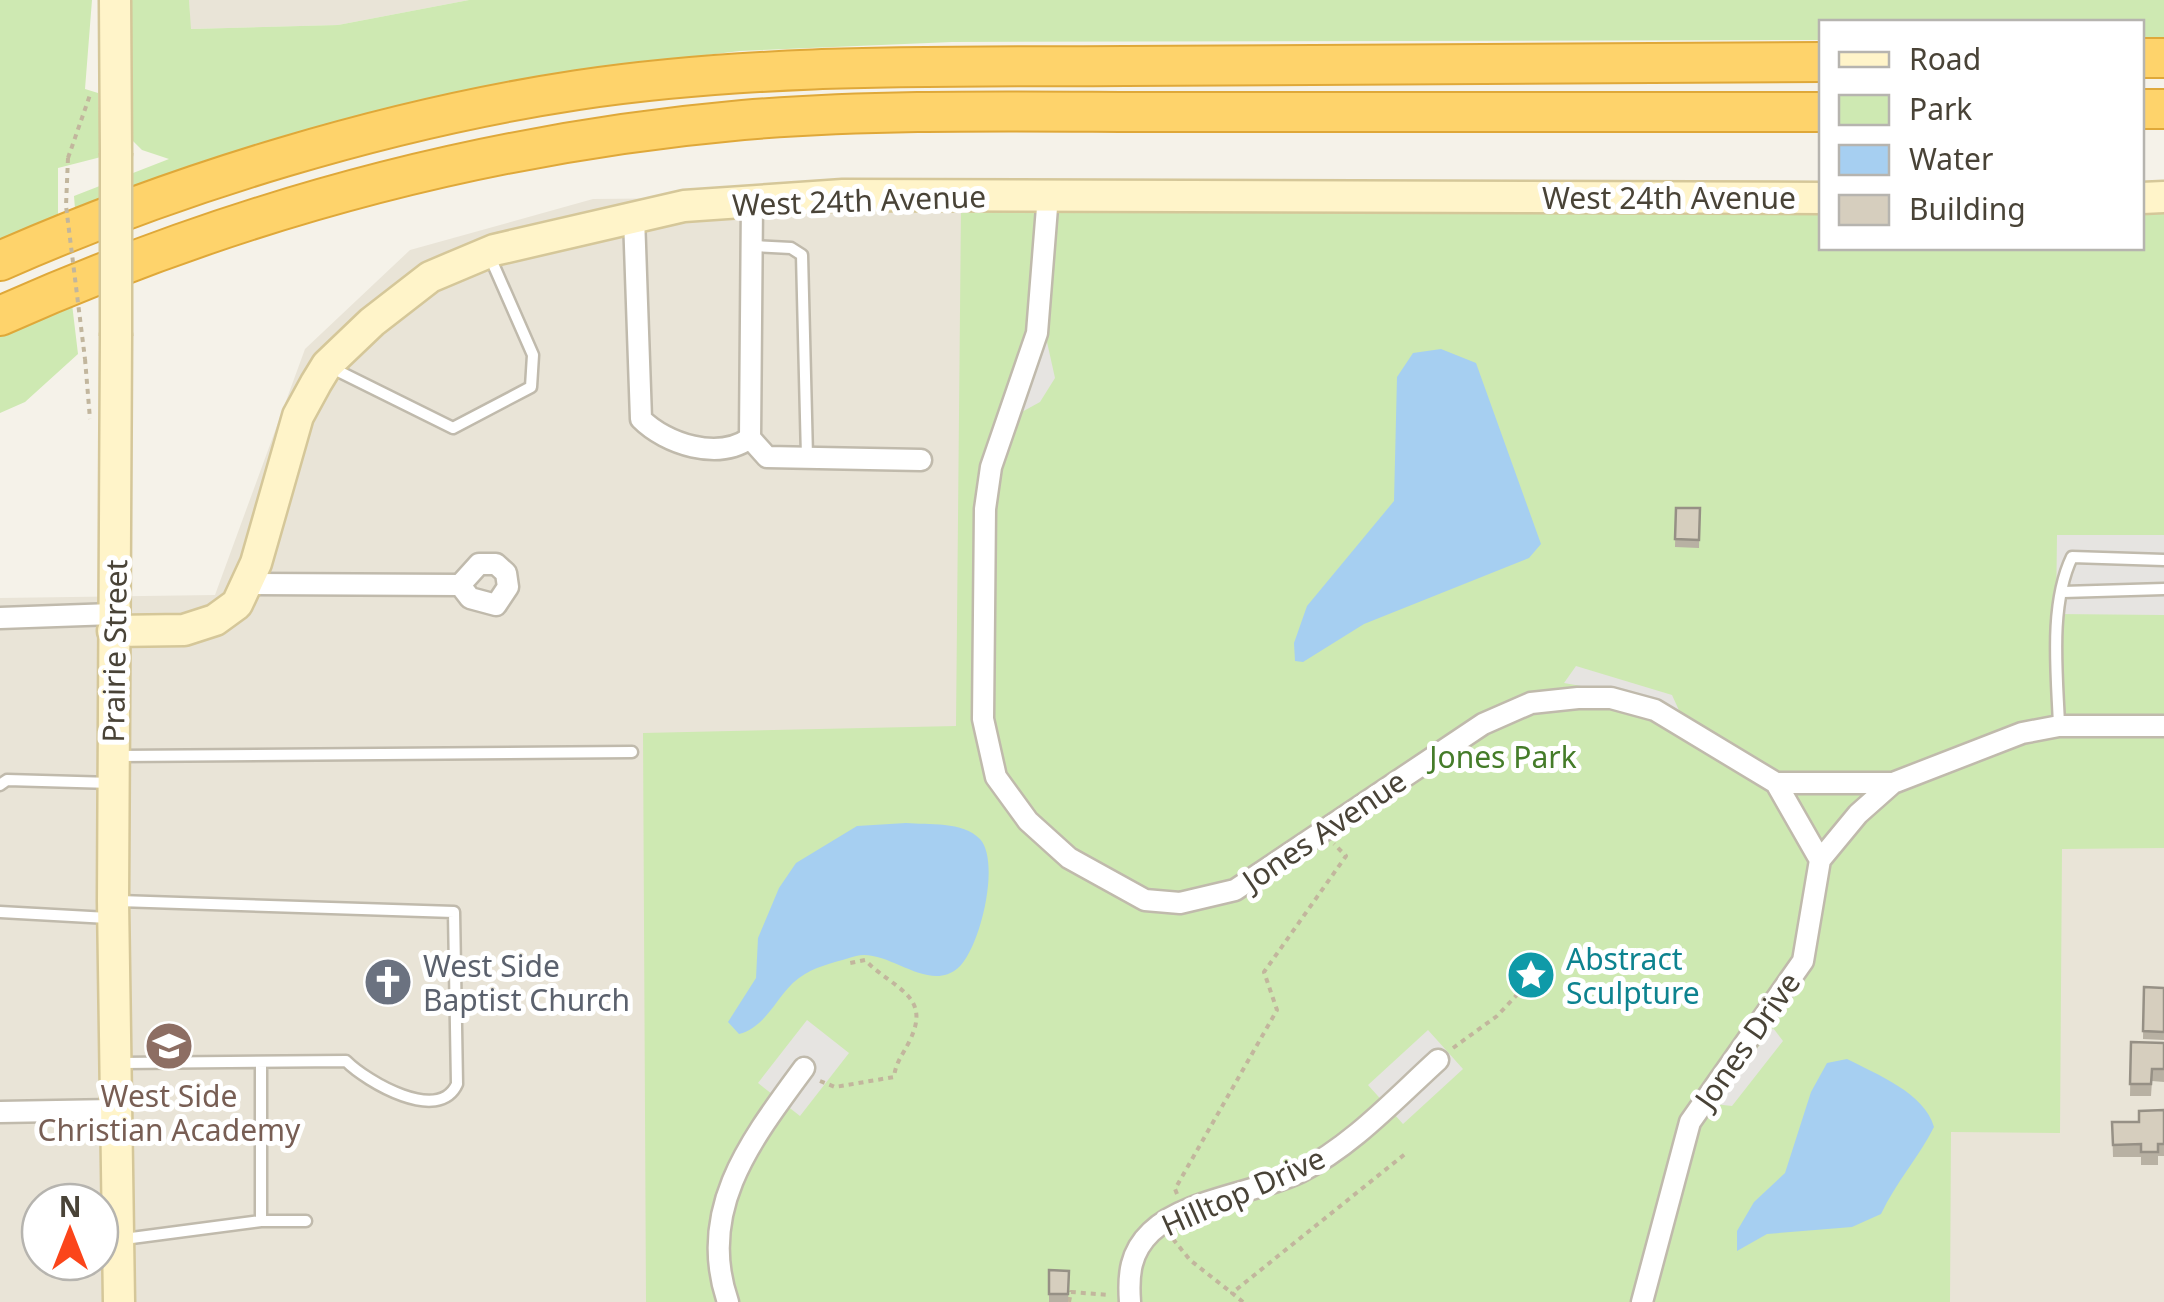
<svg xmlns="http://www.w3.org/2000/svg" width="2164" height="1302" font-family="'Noto Sans',sans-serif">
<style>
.residential{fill:#e9e4d7;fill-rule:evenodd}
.green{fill:#cee9b2}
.parking{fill:#e6e4e1}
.water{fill:#a6cff1}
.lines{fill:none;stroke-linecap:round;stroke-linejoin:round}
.lane-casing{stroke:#c0baac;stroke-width:15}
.street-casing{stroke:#c0baac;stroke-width:25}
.secondary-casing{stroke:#d5c799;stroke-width:35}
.highway-casing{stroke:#dfa839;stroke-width:42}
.path{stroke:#c2b69d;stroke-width:4;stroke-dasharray:5 5;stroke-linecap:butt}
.lane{stroke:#fff;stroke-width:10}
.street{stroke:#fff;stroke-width:20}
.secondary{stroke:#fff4c9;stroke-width:30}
.highway{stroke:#fed36b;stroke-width:38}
.secondary-bridge-casing{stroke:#d5c799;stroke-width:35;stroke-linecap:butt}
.path-bridge{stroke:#c2b69d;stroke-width:4;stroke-dasharray:5 5;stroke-linecap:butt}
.secondary-bridge{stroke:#fff4c9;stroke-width:30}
.wall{fill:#b8b1a3}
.building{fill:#d6cebe;stroke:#969085;stroke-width:2.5}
.labels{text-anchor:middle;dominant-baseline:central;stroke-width:10;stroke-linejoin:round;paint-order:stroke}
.street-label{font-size:30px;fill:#494337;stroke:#fff}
.park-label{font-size:30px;fill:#457c29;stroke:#fff}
.culture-label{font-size:30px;fill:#0d838f;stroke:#fff;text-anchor:start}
.worship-label{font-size:30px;fill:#5b616d;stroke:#fff;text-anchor:start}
.education-label{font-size:30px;fill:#785e54;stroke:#fff}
</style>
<rect width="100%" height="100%" fill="#f5f2e9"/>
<path class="residential" d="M189,0H469L338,25L190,29Z
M2164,180V1302H0V598L215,595L305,349L410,250L593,199L1821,187L1822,248H2142V181ZM40,1202H100V1262H40Z"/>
<path class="green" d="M0,0H92L85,89L98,93L101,157L58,168V215L0,241Z
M130,0H189L191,29L338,25L469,0H2164V40H2142V22H1822L1821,40L952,42L740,51L567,72L493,87L303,134L75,209L74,196L169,159L142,150L131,139Z
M961,207L1821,211L1822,248H2142V212H2164V848L2062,849L2060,1133L1951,1132L1950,1302H646L643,733L956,726Z
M72,304L78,354L25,402L0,413V336Z"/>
<path class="parking" d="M1045,333L1055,378L1040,402L1020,413Z
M2057,535H2164V615L2056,614Z
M1576,666L1672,695L1682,717L1615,692L1564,683Z
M807,1020L849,1053L800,1116L758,1083Z
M1773,1028L1783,1041L1732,1106L1714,1104Z
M1428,1030L1463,1069L1403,1124L1368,1085Z"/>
<path class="water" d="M1441,349L1476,363L1541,544L1529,558L1364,624L1303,662L1295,661L1294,643L1307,606L1394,501L1397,377L1413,353Z
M906,823C928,825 963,821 980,839C1001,862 980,949 958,968C928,994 888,948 856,956C840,961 820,965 805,974C778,989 771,1025 739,1034L728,1022L756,978L758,938L779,888L796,863L857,826Z
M1847,1059C1876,1074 1925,1093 1934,1127C1919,1157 1896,1182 1881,1214L1852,1227L1767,1234L1737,1251V1231L1754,1202L1785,1173L1811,1092L1827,1063Z"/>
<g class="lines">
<g class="lane-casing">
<path id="lane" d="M752,246L791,248L802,255L807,457
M332,368L453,428L531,387L533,355L490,257
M2063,592L2164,589
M2059,725C2057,673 2049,605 2072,557L2164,560
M119,756L632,752
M0,785L7,780L112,783
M119,901L454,912L457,1084C439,1124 367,1082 346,1061L121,1063
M0,912L108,918
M261,1221V1062
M124,1239L261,1221H306"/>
</g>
<g class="street-casing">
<path id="street" d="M1048,195L1037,333L991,467L985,509L983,719L996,777L1028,821L1069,858L1145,900L1180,903L1235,890L1483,724L1531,703L1578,698H1611L1655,710L1776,783H1893
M752,202L750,438L767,457L921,460
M634,217L641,419C666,444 718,461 750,438
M479,564H496L506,573L508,587L496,605L470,598L460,585Z
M249,584L460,585
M0,618L113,614
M1776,783L1820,860
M0,1112L114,1110
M728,1302C696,1210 751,1140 804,1068
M1130,1302C1128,1275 1130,1252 1151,1232C1185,1199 1257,1193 1300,1172C1352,1146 1395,1099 1438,1060
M1642,1302L1690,1122L1803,961L1820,860L1858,814L1893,783L2022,733L2059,726H2164"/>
</g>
<g class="secondary-casing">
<path id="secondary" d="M115,0L116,153
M2142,198L2164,197
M116,336L113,901L119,1302
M113,631L184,630L215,620L237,604L256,563L298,416L316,383L327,365L372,322L430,277L494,250L684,206L843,195L1822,198"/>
</g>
<g class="highway-casing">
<path id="highway" d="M2142,58H2164
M2142,109H2164
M0,261C177,183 387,119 578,90C760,63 942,67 1125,66C1357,65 1589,64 1822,62
M0,316C235,211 486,143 743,120C888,108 1034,112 1180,112C1394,112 1608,112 1822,112"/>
</g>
<path class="path" d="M68,158L91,92
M85,359L90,419
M1453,1048L1497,1016L1529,982
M820,1081L835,1087L894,1077C896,1061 903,1055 910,1040C932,995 893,989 865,960L850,963
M1177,1194L1175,1189L1277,1010L1264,972L1346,856L1334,844
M1173,1239L1190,1260L1232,1293
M1069,1302L1071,1292L1110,1295
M1243,1302L1232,1293L1405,1154"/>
<use href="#lane" class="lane"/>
<use href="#street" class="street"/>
<use href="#secondary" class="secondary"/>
<use href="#highway" class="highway"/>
<g class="secondary-bridge-casing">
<path id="secondary-bridge" d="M116,153V336"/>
</g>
<path class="path-bridge" d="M68,158L66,206L85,359"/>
<use href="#secondary-bridge" class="secondary-bridge"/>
</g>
<path class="wall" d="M1676,508H1700L1699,548L1675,547Z
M2144,987L2164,988V1040L2143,1039Z
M2131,1042L2164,1043V1082L2152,1081L2151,1096H2130Z
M2164,1110V1156H2158V1165H2141V1157H2113L2112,1122H2139Z
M1049,1270L1069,1271L1068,1302H1049Z"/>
<path class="building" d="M1676,508H1700L1699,540L1675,539Z
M2144,987L2164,988V1032L2143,1031Z
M2131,1042L2164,1043V1069H2152L2151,1084H2130Z
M2164,1110V1144H2158V1152H2141V1144L2113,1145L2112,1122H2139V1111Z
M1049,1270L1069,1271L1068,1294H1049Z"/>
<defs>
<g id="sight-disc" transform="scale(2.5)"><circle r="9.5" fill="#0f9aa8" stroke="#fff"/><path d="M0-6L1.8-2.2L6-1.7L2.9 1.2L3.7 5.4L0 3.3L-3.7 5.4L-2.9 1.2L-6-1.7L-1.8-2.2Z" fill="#fff"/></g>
<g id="church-disc" transform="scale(2.5)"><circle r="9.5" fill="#6b7280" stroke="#fff"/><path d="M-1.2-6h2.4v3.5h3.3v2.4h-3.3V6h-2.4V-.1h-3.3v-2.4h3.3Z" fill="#fff"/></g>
<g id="school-disc" transform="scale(2.5)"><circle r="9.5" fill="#8d6e63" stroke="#fff"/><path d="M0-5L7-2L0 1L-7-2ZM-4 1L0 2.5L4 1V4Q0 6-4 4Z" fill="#fff"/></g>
</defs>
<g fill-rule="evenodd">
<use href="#sight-disc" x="1531" y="975"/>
<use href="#church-disc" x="388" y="982"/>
<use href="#school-disc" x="169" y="1046"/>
</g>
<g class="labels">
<g class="street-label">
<text x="1669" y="197">West 24th Avenue</text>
<text transform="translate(859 200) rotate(-2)">West 24th Avenue</text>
<text transform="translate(114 651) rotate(-89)">Prairie Street</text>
<text transform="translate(1324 830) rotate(-34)">Jones Avenue</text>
<text transform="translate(1747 1040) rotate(-55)">Jones Drive</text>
<text transform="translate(1243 1191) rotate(-24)">Hilltop Drive</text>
</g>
<g class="park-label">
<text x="1503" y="756">Jones Park</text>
</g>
<g class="culture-label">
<text x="1566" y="958">Abstract<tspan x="1566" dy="34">Sculpture</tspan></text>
</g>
<g class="worship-label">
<text x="423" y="965">West Side<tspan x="423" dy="34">Baptist Church</tspan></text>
</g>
<g class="education-label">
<text x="169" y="1095">West Side<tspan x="169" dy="34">Christian Academy</tspan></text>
</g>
</g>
<rect x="1819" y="20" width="325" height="230" fill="#ffffff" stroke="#b6b4af" stroke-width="2.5"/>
<rect x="1839" y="52" width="50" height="15" fill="#fff4c9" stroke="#b6b4af" stroke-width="2.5"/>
<text x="1909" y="70" font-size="30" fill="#494337">Road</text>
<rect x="1839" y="95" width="50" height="30" fill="#cee9b2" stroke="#b6b4af" stroke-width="2.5"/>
<text x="1909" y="120" font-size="30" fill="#494337">Park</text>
<rect x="1839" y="145" width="50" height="30" fill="#a6cff1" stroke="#b6b4af" stroke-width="2.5"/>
<text x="1909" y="170" font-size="30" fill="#494337">Water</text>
<rect x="1839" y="195" width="50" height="30" fill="#d6cebe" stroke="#b6b4af" stroke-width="2.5"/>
<text x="1909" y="220" font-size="30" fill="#494337">Building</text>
<g transform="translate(70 1232)"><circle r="48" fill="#ffffff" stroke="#b6b4af" stroke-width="2.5"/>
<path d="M0-8L18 38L0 25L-18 38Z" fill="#fb451a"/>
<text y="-15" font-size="28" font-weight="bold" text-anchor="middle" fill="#494337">N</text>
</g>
</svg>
